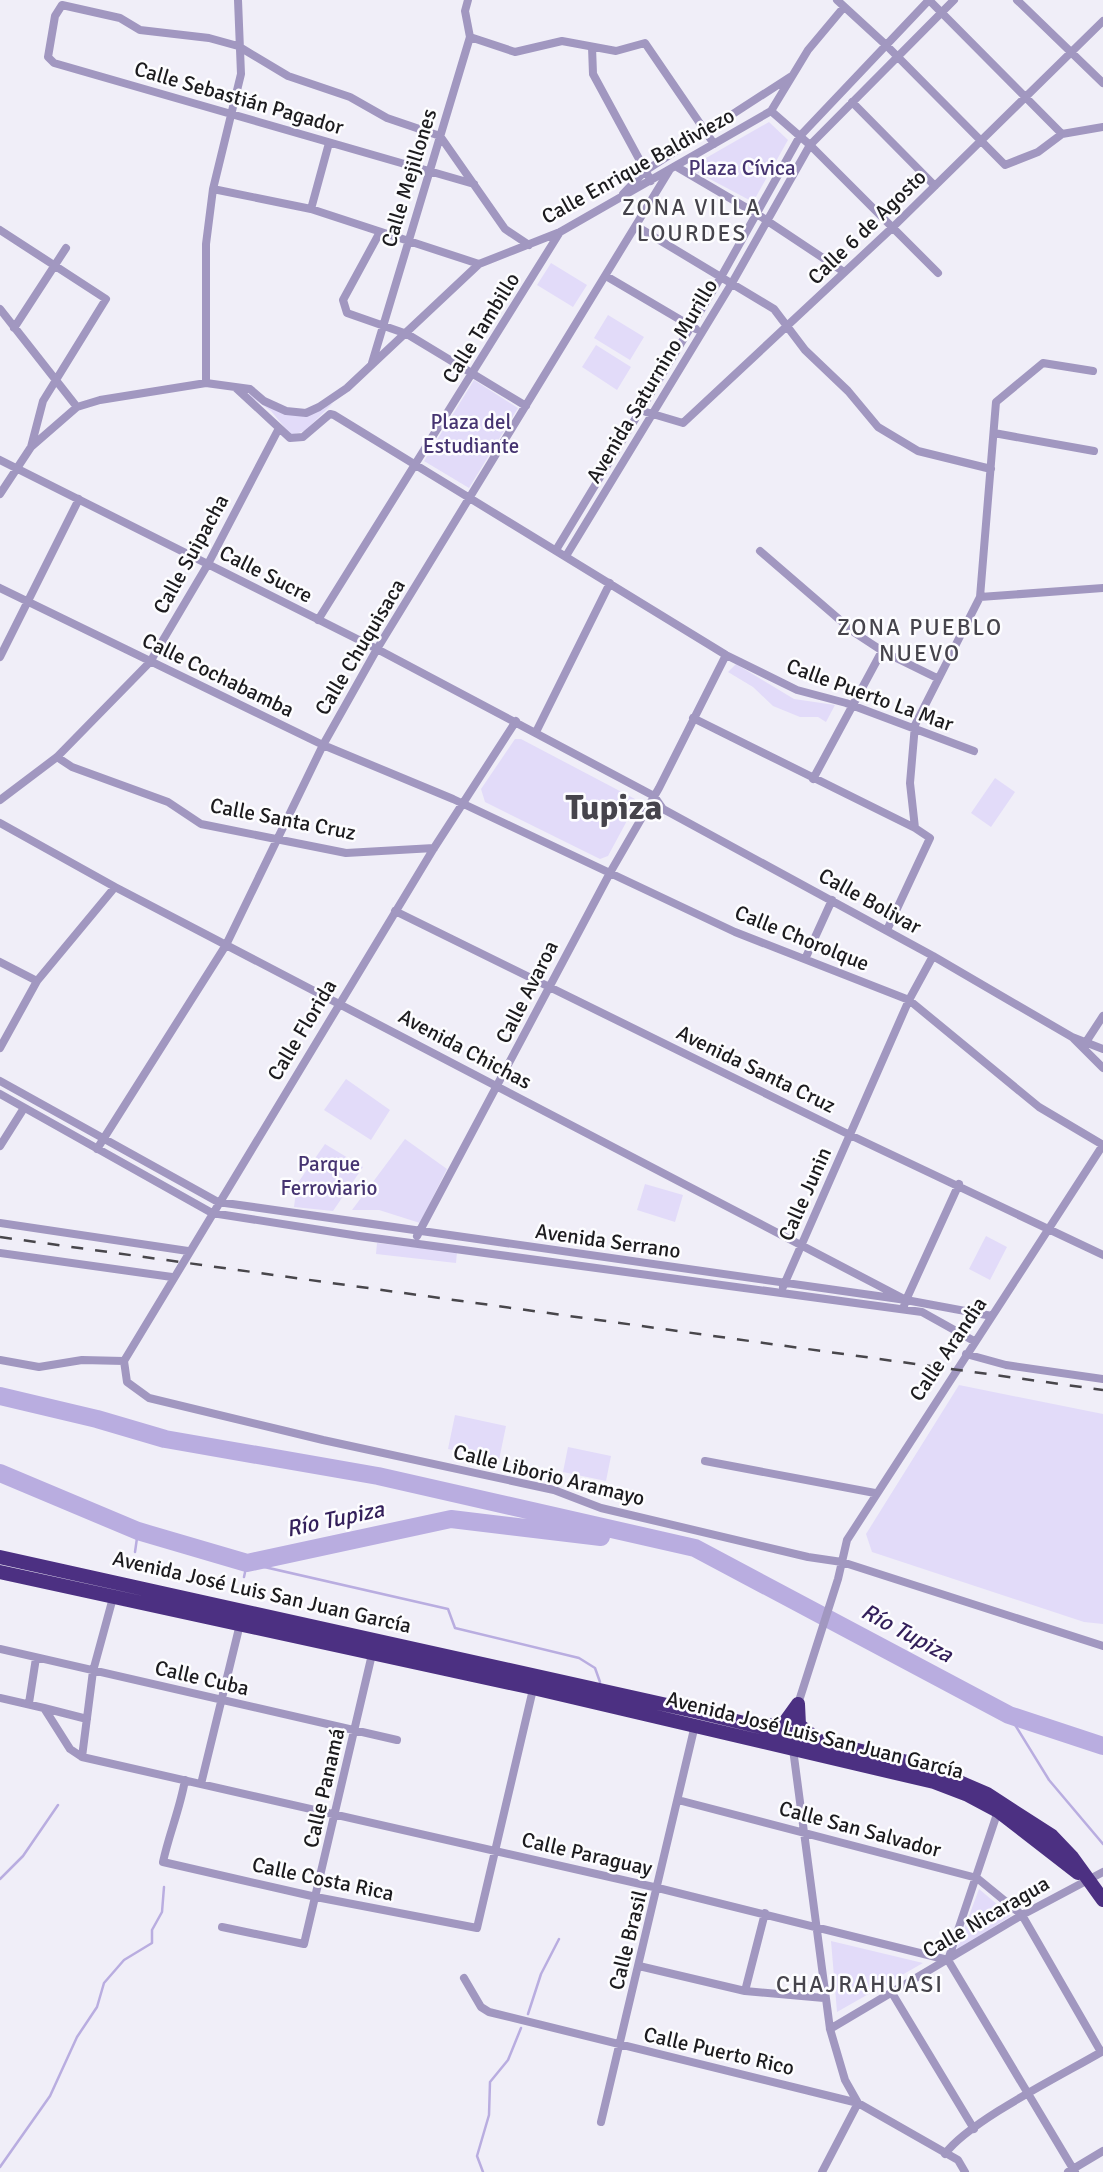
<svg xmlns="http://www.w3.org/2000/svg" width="1103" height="2172" font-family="Signika,sans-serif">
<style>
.green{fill:#e2dbf9}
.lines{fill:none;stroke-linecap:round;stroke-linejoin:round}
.stream{stroke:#b9ade0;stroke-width:2.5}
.river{stroke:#b9ade0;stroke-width:18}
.street{stroke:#a197c0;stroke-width:8}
.highway{stroke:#4c3082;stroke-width:14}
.rail{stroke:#48464b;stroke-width:2.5;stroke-dasharray:12 12;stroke-linecap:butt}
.labels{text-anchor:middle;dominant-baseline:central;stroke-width:5;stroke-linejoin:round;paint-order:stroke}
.street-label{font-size:21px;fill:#1c1b1e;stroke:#fdfdff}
.park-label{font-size:21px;fill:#463471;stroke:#fdfdff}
.neighbourhood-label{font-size:23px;letter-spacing:2px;fill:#46444c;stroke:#fdfdff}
.water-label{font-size:23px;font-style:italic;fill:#331f5a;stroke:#fdfdff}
.town-label{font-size:35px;font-weight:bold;fill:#46444c;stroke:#fdfdff}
</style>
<rect width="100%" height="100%" fill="#f0eef8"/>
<path class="green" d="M769,122L788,140L753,202L693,170L692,166Z
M551,263L587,285L573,307L537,285Z
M608,315L644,337L630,360L594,338Z
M596,345L631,367L617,390L582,367Z
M474,380L518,408L469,488L424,461Z
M250,393C285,416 293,423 333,403L305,431L291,435L271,411L248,395Z
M736,664L794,699L835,705L826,722L818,717H800L773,706L753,687L728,672Z
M515,739H521L635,799L636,804L608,856L600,859L485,802L481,789Z
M995,778L1015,792L991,827L971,813Z
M346,1079L390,1110L371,1140L324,1110Z
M405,1139L447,1169L420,1223L379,1210H352Z
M325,1144L363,1167L333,1211L294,1207L297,1184Z
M645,1184L683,1195L675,1222L637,1210Z
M986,1236L1007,1247L990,1280L969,1269Z
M377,1243L457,1252L456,1263L376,1254Z
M959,1385L1103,1414V1624L1084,1622L872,1552L866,1534Z
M455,1415L506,1426L499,1460L448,1449Z
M568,1447L611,1456L606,1481L563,1472Z
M979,1889L1011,1916L956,1951Z
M831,1941L923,1963L837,2012Z"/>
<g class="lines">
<path class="stream" d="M135,1552L138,1531
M244,1577L247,1563L448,1609L455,1628L579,1658L595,1668L600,1682
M1009,1715L1049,1780L1103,1844
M0,1879L23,1856L58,1805
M528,2014L541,1974L559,1939
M0,2167L50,2096L77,2037L97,2007L104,1983L124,1960L152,1943V1930L162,1912L164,1887
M483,2172L477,2156L489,2115L490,2082L508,2060L521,2028"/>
<path class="river" d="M0,1396L97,1419L165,1439L378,1476L695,1548L1009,1715L1103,1746
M0,1473L138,1531L247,1563L451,1519L601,1537"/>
<path class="street" d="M837,0L886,45L1005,165L1038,152L1062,134L1103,127
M929,0L1062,134
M1017,0L1103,83
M470,37L515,52L562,41L616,51L645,43L714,144
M592,47L593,74L651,181
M852,102L935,186
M771,111L810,145L938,273
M677,167L757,214L844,272
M474,184L54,63L48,57L55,16L62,5L120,18L140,30L209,38L238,46L288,76L350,97L387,118L440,136L505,229L529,245
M213,189L311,209L479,264
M623,194L645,171L790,77
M311,209L329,143
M636,226L774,309L805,350L848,391L878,427L918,451L991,469
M0,230L106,299L43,401L31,447
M380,232L343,300L347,313L407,334L526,406
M606,276L696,329
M0,309L77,407
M14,328L66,248
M372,363L470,37L465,11L468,0
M206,383V244L213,189L241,74L238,0
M236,388L290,438L303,437L330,414L334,415L726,655L797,690L846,703L974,751
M646,412L683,423L892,228L1103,21
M994,433L1094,451
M0,460L377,649L654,796L663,809L933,956L1072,1037L1103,1049
M0,494L31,447L77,407L100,400L206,383L250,389L264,401L286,411L306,413L319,407L347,388L479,264L560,232L771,111L808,50L844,7
M556,550L721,277L800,136L929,0
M760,551L855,633L884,652L937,678
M566,556L732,283L810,145L954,0
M0,588L323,745L453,799L735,932L909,1000L1039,1107L1103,1145
M980,597L1103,588
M318,620L560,232
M0,657L79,499
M693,718L915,828
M536,732L610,583
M57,757L72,767L168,802L201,824L346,853L434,848
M813,779L882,651
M0,800L57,757L150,662L208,564L278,430
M0,823L115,887L906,1300L903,1309
M395,911L850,1135L1103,1255
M887,930L930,838L915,828L910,783L915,725L980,597L996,402L1043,363L1093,371
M806,957L832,900
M0,962L37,981
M1074,1039L1103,1068
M1086,1042L1103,1016
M0,1048L37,981L115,887
M0,1081L218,1202L906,1300L992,1316
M0,1094L212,1213L359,1236L922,1312L974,1341
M0,1146L24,1108
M97,1149L226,945L323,745L377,649L669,171
M0,1223L188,1251
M417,1236L611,871L659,788L726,655
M0,1253L172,1277
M783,1287L909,1000L933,956
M906,1300L959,1184
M966,1354L1006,1365L1103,1379
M0,1360L39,1367L82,1360L124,1361L127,1382L149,1398L323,1440L554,1490L601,1508L808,1557L842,1562L1103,1646
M124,1361L434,848L516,721
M705,1461L875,1493
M0,1649L397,1740
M0,1698L44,1708L70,1749L82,1757L658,1888L948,1960L1075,2172
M29,1703L36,1658
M798,1704L838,1579L847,1540L1103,1145
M44,1708L87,1719
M793,1749L830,2029L845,2080L858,2103L822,2172
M82,1757L93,1671L114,1594
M185,1780C180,1809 169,1834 163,1862L316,1897L477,1928L534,1685
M201,1784L241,1620
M678,1800L977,1878L1022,1915L1101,2052
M222,1927L304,1944L373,1650
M948,1960L998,1811
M639,1966L745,1991L824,1998
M464,1978L481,2007L489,2012L858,2103L958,2160L965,2172
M745,1991L765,1913
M892,1993L974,2129
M830,2029L1022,1915L1103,1872
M601,2122L695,1725
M945,2154C969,2121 1064,2074 1103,2051
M1068,2172L1103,2151"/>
<path class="highway" d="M0,1557L694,1711L920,1765L987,1794L1052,1836L1072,1857L1103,1900
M0,1572L533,1688L934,1782L968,1795L998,1811L1078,1873
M798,1704L799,1725L815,1738
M764,1727L785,1722L798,1704"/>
<path class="rail" d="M0,1237L1103,1390"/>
</g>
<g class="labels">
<g class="street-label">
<text transform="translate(239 98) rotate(16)">Calle Sebastián Pagador</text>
<text transform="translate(638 166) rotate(-29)">Calle Enrique Baldiviezo</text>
<text transform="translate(409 178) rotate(-73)">Calle Mejillones</text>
<text transform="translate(867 227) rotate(-44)">Calle 6 de Agosto</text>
<text transform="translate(481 328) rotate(-58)">Calle Tambillo</text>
<text transform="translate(652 381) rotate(-59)">Avenida Saturnino Murillo</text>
<text transform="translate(191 554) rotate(-61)">Calle Suipacha</text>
<text transform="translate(266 574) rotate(27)">Calle Sucre</text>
<text transform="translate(360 647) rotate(-59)">Calle Chuquisaca</text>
<text transform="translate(218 675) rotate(26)">Calle Cochabamba</text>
<text transform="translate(870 695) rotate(20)">Calle Puerto La Mar</text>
<text transform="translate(283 819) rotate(11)">Calle Santa Cruz</text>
<text transform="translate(870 901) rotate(29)">Calle Bolivar</text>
<text transform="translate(802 938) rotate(22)">Calle Chorolque</text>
<text transform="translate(527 992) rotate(-63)">Calle Avaroa</text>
<text transform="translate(302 1030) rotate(-59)">Calle Florida</text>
<text transform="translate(465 1049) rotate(28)">Avenida Chichas</text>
<text transform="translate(756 1069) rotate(26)">Avenida Santa Cruz</text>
<text transform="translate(805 1194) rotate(-66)">Calle Junin</text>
<text transform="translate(608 1241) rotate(8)">Avenida Serrano</text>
<text transform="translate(948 1349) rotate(-56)">Calle Arandia</text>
<text transform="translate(549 1475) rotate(14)">Calle Liborio Aramayo</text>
<text transform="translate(262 1592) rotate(13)">Avenida José Luis San Juan García</text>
<text transform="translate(202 1678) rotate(13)">Calle Cuba</text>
<text transform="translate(815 1735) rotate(14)">Avenida José Luis San Juan García</text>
<text transform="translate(324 1788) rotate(-77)">Calle Panamá</text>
<text transform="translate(860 1829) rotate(15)">Calle San Salvador</text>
<text transform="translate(587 1854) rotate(13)">Calle Paraguay</text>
<text transform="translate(323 1879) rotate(12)">Calle Costa Rica</text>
<text transform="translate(986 1917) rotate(-30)">Calle Nicaragua</text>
<text transform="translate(628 1940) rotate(-76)">Calle Brasil</text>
<text transform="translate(719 2051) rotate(13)">Calle Puerto Rico</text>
</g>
<g class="park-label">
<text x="742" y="168">Plaza Cívica</text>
<text x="471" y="422">Plaza del<tspan x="471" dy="24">Estudiante</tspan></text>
<text x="329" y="1164">Parque<tspan x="329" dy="24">Ferroviario</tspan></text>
</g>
<g class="neighbourhood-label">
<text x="692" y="207">ZONA VILLA<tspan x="692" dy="26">LOURDES</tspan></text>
<text x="920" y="627">ZONA PUEBLO<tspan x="920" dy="26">NUEVO</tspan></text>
<text x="860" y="1984">CHAJRAHUASI</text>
</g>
<g class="water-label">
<text transform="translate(335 1519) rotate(-12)">Río Tupiza</text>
<text transform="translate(907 1633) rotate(28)">Río Tupiza</text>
</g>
<g class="town-label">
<text x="614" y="807">Tupiza</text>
</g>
</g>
</svg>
